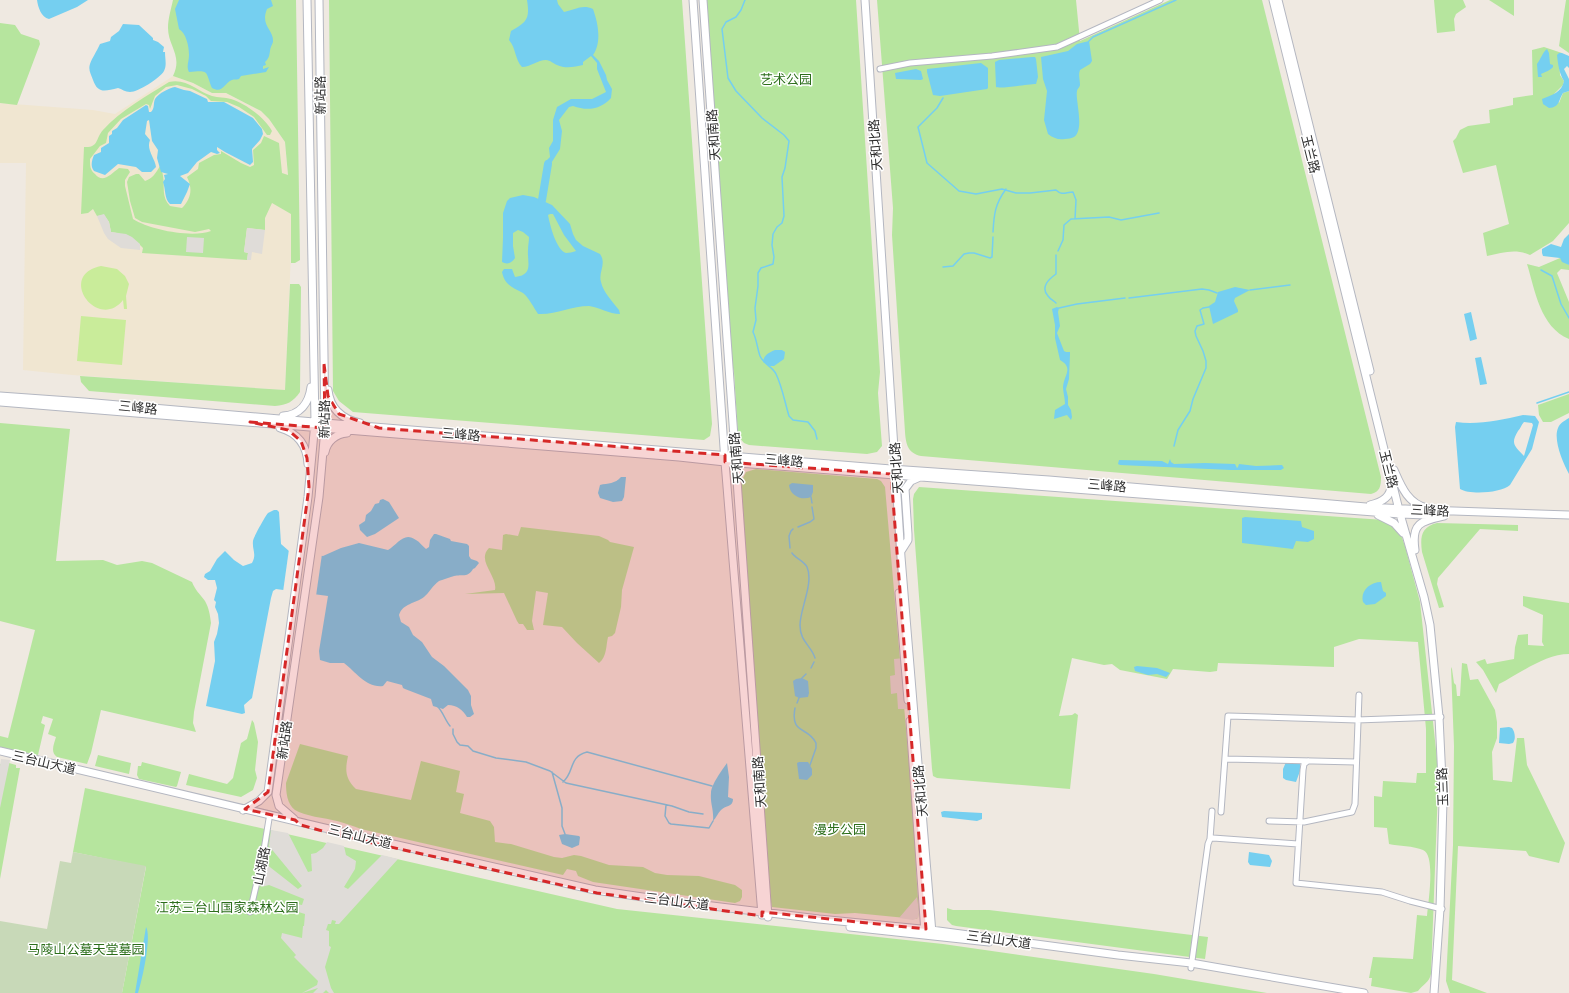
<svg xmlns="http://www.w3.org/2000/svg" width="1569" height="993" font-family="Lato,'Noto Sans SC',sans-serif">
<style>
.education{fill:#f0e6d1}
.green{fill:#b6e59e}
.cemetery{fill:#c8d9b8}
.pitch{fill:#c9ec9a}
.plaza{fill:#dfdcd8}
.water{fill:#75cff0;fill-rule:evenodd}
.pier{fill:#efe9e1}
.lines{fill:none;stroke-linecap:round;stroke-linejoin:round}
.stream{stroke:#75cff0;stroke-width:1.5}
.river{stroke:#75cff0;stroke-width:8}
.street-casing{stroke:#b4b7c1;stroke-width:7}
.secondary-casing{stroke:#b4b7c1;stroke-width:9}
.street{stroke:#fff;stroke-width:5}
.secondary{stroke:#fff;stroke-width:7}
.marked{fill:#d62828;fill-opacity:0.2;stroke:#d62828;stroke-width:3;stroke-dasharray:8 5;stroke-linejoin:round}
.labels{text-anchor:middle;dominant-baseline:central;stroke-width:3;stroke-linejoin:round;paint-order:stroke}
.park-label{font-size:13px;fill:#2c6e1b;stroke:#fff}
.street-label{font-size:13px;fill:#2e2e2e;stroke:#fff}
</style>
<rect width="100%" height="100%" fill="#efe9e1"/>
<path class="education" d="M173,76L193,83L212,93H226L261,111L269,119L285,142L291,214V254L285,390L72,375L23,370L26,163H0V103L93,110L115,114Z"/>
<path class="green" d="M173,0H296L300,260L295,263H291V214L272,203L265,218V230L247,228L244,252L248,253L247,260L142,253L143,248C134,238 124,234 111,232L109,222L104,215L97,216L93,209L88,213L81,214L84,147C99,148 95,139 103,130C121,110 147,96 169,82C187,78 198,92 212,96C218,98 225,97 231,99C245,103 265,118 272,131L270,135H267L254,117L239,107L227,102L211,101L206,96L192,89L177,85L166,87L155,96L150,109L149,105L146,104L121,119L108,133L106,143L100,146L90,159C90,166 90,170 95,174C103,184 111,174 119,168L128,169L130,172L125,180V186L133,219C150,230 192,238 211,231L209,229L195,232L142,222L135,218L130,201L127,182L129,177L136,174H139L145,181C152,179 156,173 160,166C161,170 163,173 163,176C165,186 161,197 170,206L182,208C191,199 193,189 187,177L198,169L199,163L214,155L221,154V151L241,163L250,167L254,165L253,150L261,143L264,136L279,143L282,173L288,175L285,142L269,119L261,111L226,93H212L193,83L173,76C183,56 168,46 168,28C168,19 171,9 173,0Z
M329,0H682L712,424L710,436L704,440L353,412L339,401L333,391Z
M705,0H856L880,372L878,393L882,446L877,452L867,454L749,445L744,443L738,436L734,372L730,355Z
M877,0H1076L1080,41L1170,0H1262L1381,477C1381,486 1380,492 1371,494L921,456C908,453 906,445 905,432L892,235L893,208Z
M1434,0H1463L1466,7L1456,14L1454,19L1455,31L1437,33Z
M1489,0H1514V16Z
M1566,0H1569V53L1559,46Z
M0,23L15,25L21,34L39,40L40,44L17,105L0,103Z
M1544,47L1562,53H1559L1560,75L1564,81L1563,85L1554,94L1559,103L1563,93L1569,91V223L1553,241L1530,255C1515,248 1502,253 1487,256L1483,233L1509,224L1496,165L1463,173L1453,141L1456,138L1460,130L1468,126L1490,123L1489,110L1513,105V98L1533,95L1532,50Z
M1560,258L1569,265V270L1561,269L1557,273L1569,302V339C1540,327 1535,290 1527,264L1539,267Z
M290,284H299L301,287L300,392C293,402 287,405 275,406L89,391L81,382L80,376L285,390Z
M1569,394V413L1551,422H1543L1539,415L1538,405Z
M0,423L70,429L56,561L103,560L117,565L142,561L152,563L192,582C195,590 200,594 205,601C209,608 210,615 211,623L194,712L193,723L196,732L101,710L91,753L87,764L57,757C50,752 54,744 56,737L48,734L53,719L43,716L41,723L45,725L38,755L0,747V736L8,738L35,630L0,621Z
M756,469L877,479L881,481L885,487L915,832L916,870L919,912L918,918L916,919L855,913L835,914L772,907L771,902L741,482L746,472Z
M919,487L1384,520L1387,521L1400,532L1405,546L1420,602L1437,759L1438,788L1431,974C1429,983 1423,984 1418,991L1411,993L1371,986L1372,978H1369L1373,957L1413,959L1417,915L1427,916C1428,903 1436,855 1423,850C1414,846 1398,846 1389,844L1387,828L1374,827V796L1382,797L1383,781L1416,783L1417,773H1426V729L1418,642L1359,639L1334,647V667L1218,663L1217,671L1210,672L1173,669L1167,679L1120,670L1112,664L1104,665L1072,658L1059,716L1072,715L1075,713L1078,715L1070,789L937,778L933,776L932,769L914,530L913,499L914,494Z
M1437,523L1518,525V531L1480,529L1438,578L1437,584L1444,607L1439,608L1422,552C1420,537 1421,527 1437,523Z
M521,527L599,536L608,540L610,542L634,547L622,590L621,607L615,633L612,636L608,637C606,645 607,657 599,663L577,643L562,627L543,625L548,593L536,591L532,621L534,630H527L523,624H519L517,621L504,593L465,594L495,590C498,576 476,561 489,548L502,550L503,535L506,534L518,536Z
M1523,596L1569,603V654C1545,654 1519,674 1499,684L1496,693L1483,670L1476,662L1485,659L1487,664L1514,659L1515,647L1518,635L1528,634V645L1544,646L1542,642L1543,615L1523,606Z
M1462,663L1467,664L1470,680L1478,679L1495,710L1497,722V738L1492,752L1493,780L1512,782L1517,738H1524L1527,765L1565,843L1559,863L1529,856L1526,851L1458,846L1452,980L1487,993H1450L1446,981L1453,845L1454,746L1451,667L1452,669L1454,683L1456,685L1457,696H1460Z
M252,720L254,723L258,742L255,770L257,778L253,790L241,797L186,785L189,774L227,784L233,778L241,743L247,739Z
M300,744L348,756C345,770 345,778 356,789L411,800L421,761L460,771L456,792L464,794L460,813L490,821L494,827L495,842L511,844L554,857L562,858L574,855L581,856L609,865L643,867L655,873L667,875L699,876L735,885L742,890V897L740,901L735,903L593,882L578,876L576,871L567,869L563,875L361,829C353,826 345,823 337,821C325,818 304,816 295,810C287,804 286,792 286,783Z
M98,755L131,763L129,774L95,766Z
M0,762V764L8,766L9,763L16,765V768H20L0,879Z
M142,762L181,772L177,786L176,787L139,779L137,775L138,766H141Z
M85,788L617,909L943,944L1154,974L1267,993H122L146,867L73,852Z
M947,908L953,910H989L1208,937L1205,959L956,926L952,925L947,920Z"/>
<path class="cemetery" d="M73,852L146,866L122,993H0V921L47,929L60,861L71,863Z"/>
<path class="pitch" d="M101,266L117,269L125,276L129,284L126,296L127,309H124L123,300C98,332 56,275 101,266Z
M81,316L126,320L122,365L77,361Z"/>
<path class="plaza" d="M104,214L109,222L111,232L126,234L132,237L140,244V250L121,248L108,239L104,233L97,216Z
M247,228L265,230L262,254L252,252L251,260H247L248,253L244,252Z
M187,237L204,238L203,253L186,252Z
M904,658L909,709H898L897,693L891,694L890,676L895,675L894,659Z
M1,759L10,760L0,808V766Z
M271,830L288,833L308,872L312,871L311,854L316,853L323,848L327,842L344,846L346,855L356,861L355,869L344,887L348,889L382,855L398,859L339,924H335L336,921L332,920L331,924H328L326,930L329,931V946L331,947L325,967L331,988L334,993H329L326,990L323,993H313L318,988L302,993L317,985L318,981L294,957L296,955L281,938L282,933L302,938L303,926H304L305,914L292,910L296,904L302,905L304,899L269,885L261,887L266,864L298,889L302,886L269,846Z
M917,897L919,912L918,918L913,920L899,918Z"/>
<path class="water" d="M37,0H88L77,7L49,19C41,17 38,7 37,0Z
M179,0H271L273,6L267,9C260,26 274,30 273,42C272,45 270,48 270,51C269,57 269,58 265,62L266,65L263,66V69L269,67L266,72L241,76L239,79C236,80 234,79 232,80C224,83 223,94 212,88C205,71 210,70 189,72C186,66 189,62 189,55C189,46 186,33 179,29L175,9Z
M527,0H557L558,4L564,12C575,10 582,4 593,9C598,23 602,42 593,55L599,61L606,75L607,80L612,89L611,98C600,110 587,111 573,106L569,107L559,120L562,131L560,149L550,165L546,164V161L550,157L549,148L553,141V120L557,107L571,99H592L606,92L597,69V63L591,56L583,62V65C575,67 565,69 557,65C554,64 550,60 546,60C538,60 530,67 522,67C515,60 516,48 509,40L511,31C527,22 530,19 527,0Z
M123,24L139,25L153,38V40L158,42L164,47L163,52H165C165,59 167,65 164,71C160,78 138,92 130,92C125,92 122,89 118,88C105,91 98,94 93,80C91,74 88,70 90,64C92,58 97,51 100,44L110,41L111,37L119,31Z
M1089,41L1092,61L1090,64L1080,70C1078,75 1080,79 1080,85C1079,89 1078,87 1077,91C1075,100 1085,129 1074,137C1072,138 1068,139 1065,139C1058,140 1053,138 1048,134L1044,120L1047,91L1043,79L1041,57L1068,51L1077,44Z
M1547,49L1549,53L1550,64L1553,65V67C1551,70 1545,72 1541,74L1542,77H1538L1537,64C1541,59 1542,53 1547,49Z
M1559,53H1562L1569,56V68L1567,66L1564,69L1569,79V91L1563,93C1558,101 1560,107 1549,108L1543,104L1542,99C1552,95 1562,92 1564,81C1559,73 1558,64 1557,55Z
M1032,57H1035L1036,59L1038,77L1036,84C1028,84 1002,89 996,87L995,62L999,60Z
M981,63L988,68V88L987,89L940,96L933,95L927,72V69Z
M916,69L921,71L923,79L921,80L896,79L895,73Z
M175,87L184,90L190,91L207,99L208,102H224L253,118L262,129L263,134L260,140L252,149L253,162L250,165L225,152L217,147V150L220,153L217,154L211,152L197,162L188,173L180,176L190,184L187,192L181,204H170C164,198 166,190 163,182L165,179L164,175L168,174L161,172L157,158L158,150L152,141L149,120L147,121L145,134L150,140C146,150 155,158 156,167L151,172H142L136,167L118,164L105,175L94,171C90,166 92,160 94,155L101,152V148L109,143V136L112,134V131L117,128L123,120L146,105L148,106L149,112H151C155,108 153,104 155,99C159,93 169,88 175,87Z
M523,195L534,197L552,205L570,224L573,234L576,240L583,246L600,254C607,264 598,272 601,282C603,292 613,302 619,310L620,314C609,314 599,307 589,306C571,306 556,315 538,314C534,308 529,298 523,293C513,287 505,286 502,272L504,269H512L515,277C534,275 527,262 528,250C528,245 529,242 529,237L523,232L518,230L513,233V246L515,258C512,263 507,265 502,262L503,238V213L507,201L510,198ZM550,214H553L564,235L576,251C573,252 569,253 566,253C556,250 550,225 548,215Z
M1569,234V265L1562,262L1560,258L1543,256L1542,253V249L1551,244L1561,247L1564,239Z
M1235,287L1250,290L1235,298L1234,301L1238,310V312L1213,324L1209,306L1215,302L1218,292Z
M1057,307L1059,308L1058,312L1060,326L1057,333L1064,351L1066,352H1070V354L1069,379L1066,389L1068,397V405L1071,410L1072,417L1071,420L1067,415L1054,419L1055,410L1065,404C1065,398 1063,392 1063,387C1064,375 1074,368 1060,360L1055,338V325L1052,309Z
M1471,312L1477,339L1470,341L1464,314Z
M775,350H782L785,352L784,359L774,366H770L763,362C764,355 768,353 775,350Z
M1481,357L1487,384L1480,385L1475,358Z
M1523,415L1535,416L1539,422L1532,449L1510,485C1501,493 1470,495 1460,489L1455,427L1456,422C1478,425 1501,420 1523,415ZM1524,422L1532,423L1533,425L1524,456C1515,446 1510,444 1518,431C1521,428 1521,425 1524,422Z
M1569,418V474C1563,463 1553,440 1558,428C1560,423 1564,421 1569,418Z
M1170,459L1171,462L1174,464L1205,463L1235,464L1237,468L1238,467L1239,464L1256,466L1282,465L1284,468L1281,470H1231L1120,465L1118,464L1119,460L1162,461L1168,464Z
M621,477H626L624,497L622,501L613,502L600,498L598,493L600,485C608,483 615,484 621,477Z
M792,483L813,485V492L811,497C802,501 790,496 789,485Z
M383,499L389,502L399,518L375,534L367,537L360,530L359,525L365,521L366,515L371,511L375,504L379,503L380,500Z
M274,510H277L279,512L281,544L289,551L323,556L341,548L359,543L388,550C398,544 404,531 416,540C420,542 422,546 426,549L429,547L430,540L434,534H436L450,539L451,541L467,544L469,546V556L471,559L477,561L479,563L475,568L473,569C468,578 462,574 454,576C451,577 442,580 439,581C433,585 429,593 424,597C415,604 403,603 399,615L401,622L409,627L413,635L422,642L432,657L444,666L468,690L471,696V705L474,714L470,717H467C463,710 457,705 448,705L443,709L433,706L431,699L405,689L403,688L402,685L387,681L383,686C366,688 356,672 344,663H330L320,660L319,651L328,596L276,589L273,591L271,598L252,698L244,705L245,713L242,714L206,706L215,661L214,642L217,634L219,623L218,614L215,607L216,602L214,600L217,588L215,580H208L204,577L205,574L210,571L217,559L225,551L234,560L243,566L252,563C257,554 252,550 253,541C253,538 266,515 268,513C270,512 272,511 274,510Z
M1245,517L1301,521L1302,527L1314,531V539L1308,542L1296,541L1293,549L1242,543V518Z
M1381,582L1383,591L1386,593V596L1375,604L1366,605L1363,602C1360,591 1370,582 1381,582Z
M1137,666L1157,668L1170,673L1166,677L1157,674L1148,675L1135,671L1134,667Z
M802,678L808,681L809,693L808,697L799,698L795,696L793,681L796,679Z
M1509,727L1512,728C1515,732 1516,739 1513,743L1509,744L1499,743L1500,728Z
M799,762H808L812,769V775L807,780L799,779L797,763Z
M1286,762L1300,763V771L1296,782L1286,780L1283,778V769Z
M727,763L729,777L728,797L733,799C733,807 726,805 721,810C718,813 716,818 713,821C714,809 710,804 711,793C711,785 722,770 727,763Z
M944,811L982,813V819L977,821L942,817L941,812Z
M565,834L579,836L580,837L579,845L572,848L562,844L559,835Z
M1249,852L1269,855L1272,861L1270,867L1250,865L1248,862Z
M146,927C152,936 142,981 138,993H135Z"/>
<path class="pier" d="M289,549L322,554L316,596L283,592Z"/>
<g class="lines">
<path class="stream" d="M745,0L741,10L736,17L726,22L722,29L728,78L736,91L762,118L784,135L789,141L785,168L782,177L784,216L782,223L777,227L773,234L772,245L774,257L773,264L761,268L758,273V286L755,308L756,320L753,332C757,340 757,348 760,356C764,365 772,366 776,374C782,386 785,403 789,416L793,420L808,422L815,431L817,439
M1089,41L1093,37L1176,0
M943,98L937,108L918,127L927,163L959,191L976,194L1002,189L1016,193H1030L1056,190C1062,196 1066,192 1073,192L1076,200L1075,219
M993,232C994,214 995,204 1006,189
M1058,251L1063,240L1064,225L1071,219L1109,217L1121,220L1159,213
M943,267L953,266L964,254L969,253H974L990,258L992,257L993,237
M1541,270L1552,276L1561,304L1569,318
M1250,290L1290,285
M1129,298L1202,289L1209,290L1217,293
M1056,303C1054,301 1050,299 1048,296C1040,287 1049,279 1056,274V255
M1059,308L1077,304L1125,298
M1537,403L1569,392
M1174,446L1178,430L1190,411L1193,399L1206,368V361L1203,351L1196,336L1195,331L1197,326L1204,324L1200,310L1203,308L1209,307
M811,497L812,503
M798,527L810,522L814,519L812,507
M790,548L789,536L791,531L793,529
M792,553C795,558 804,561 807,567C814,583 800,609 800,625C800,642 811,645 815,658
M811,668L814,662
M802,678L806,674
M797,703L799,698
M438,707C443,712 445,720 450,726
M795,708C790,735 808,726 816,743V748L810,765
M453,729V734L457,742L460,745L468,746L473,751L496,758L526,762L550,771L566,783L672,806L689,812L703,814
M552,772L562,808V826L565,834
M563,782C575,772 568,757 587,752L712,786
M666,805L665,816L669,823L671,824L709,828L713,821"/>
<path class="river" d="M542,200L548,164"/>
<g class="street-casing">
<path id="street" d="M880,69L910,63L992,56L1057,47L1160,0
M1225,759L1356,762
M1308,761L1304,764L1303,770L1296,883L1382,892L1410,901L1442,909
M1221,812L1228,716L1357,720L1441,717
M1269,821L1304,822L1352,812L1355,804L1359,695
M1210,839L1213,838L1298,844
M250,912L263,856L269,819
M1191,968L1208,844L1210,839L1212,811"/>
</g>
<g class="secondary-casing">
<path id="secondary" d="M693,0L725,462L762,915
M703,0L768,917
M865,0L901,557L932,933
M1273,0L1400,514L1424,597L1430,625L1439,717L1443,801L1440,909L1434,993
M1278,0L1370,371
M328,390C330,409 342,419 360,423
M0,396L84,402L325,423L891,469L1049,480L1366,507L1425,510L1569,515
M0,402L679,457L725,462L1400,514L1427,515
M283,416C300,415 309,403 311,387
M280,428C298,433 307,445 308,464
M325,452C327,441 336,434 347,433
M1394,470C1401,486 1408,504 1427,508
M1370,505C1382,502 1392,497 1391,483
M1378,515L1394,523L1403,533
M1415,550C1411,523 1421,521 1444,516
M901,551L908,540V534L905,489L911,481L920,477
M899,593L908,700
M910,721L925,933
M0,751L371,839L595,890L663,900L819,919L931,930L1118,955L1191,963L1364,993
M243,810L259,801L268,792L308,497L315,422L307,0
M294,819L279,806L276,795L319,497L325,428L319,0
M850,927L989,942"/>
</g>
<use href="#street" class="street"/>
<use href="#secondary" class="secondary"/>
</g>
<path class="marked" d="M324,364L328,396L339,414L379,428L725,455V462L891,474L926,929L762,912V916L597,893L337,835L301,825L295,820L245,809L268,792L309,487L307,458L301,441L288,430L250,422L325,428Z"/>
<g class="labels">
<g class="park-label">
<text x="786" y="79">艺术公园</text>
<text x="840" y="829">漫步公园</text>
<text x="227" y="907">江苏三台山国家森林公园</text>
<text x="86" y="949">马陵山公墓天堂墓园</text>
</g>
<g class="street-label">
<text transform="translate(320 95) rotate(-91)">新站路</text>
<text transform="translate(713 135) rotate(-94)">天和南路</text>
<text transform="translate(875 145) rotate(-94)">天和北路</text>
<text transform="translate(1311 154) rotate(76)">玉兰路</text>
<text transform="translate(138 407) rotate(6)">三峰路</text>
<text transform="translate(324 419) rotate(-89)">新站路</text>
<text transform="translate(461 434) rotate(5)">三峰路</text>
<text transform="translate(736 458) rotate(-95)">天和南路</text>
<text transform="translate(784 460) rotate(5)">三峰路</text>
<text transform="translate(896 468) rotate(-94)">天和北路</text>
<text transform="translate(1389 469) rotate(76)">玉兰路</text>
<text transform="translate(1107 485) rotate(5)">三峰路</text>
<text transform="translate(1430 510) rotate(3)">三峰路</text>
<text transform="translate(284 740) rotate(-82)">新站路</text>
<text transform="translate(44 762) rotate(13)">三台山大道</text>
<text transform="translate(759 782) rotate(-94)">天和南路</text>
<text transform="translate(1442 787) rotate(-92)">玉兰路</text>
<text transform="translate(920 791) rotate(-95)">天和北路</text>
<text transform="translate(360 836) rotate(14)">三台山大道</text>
<text transform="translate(261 866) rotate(-79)">山湖路</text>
<text transform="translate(677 901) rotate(7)">三台山大道</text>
<text transform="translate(999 939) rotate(8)">三台山大道</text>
</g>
</g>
</svg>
